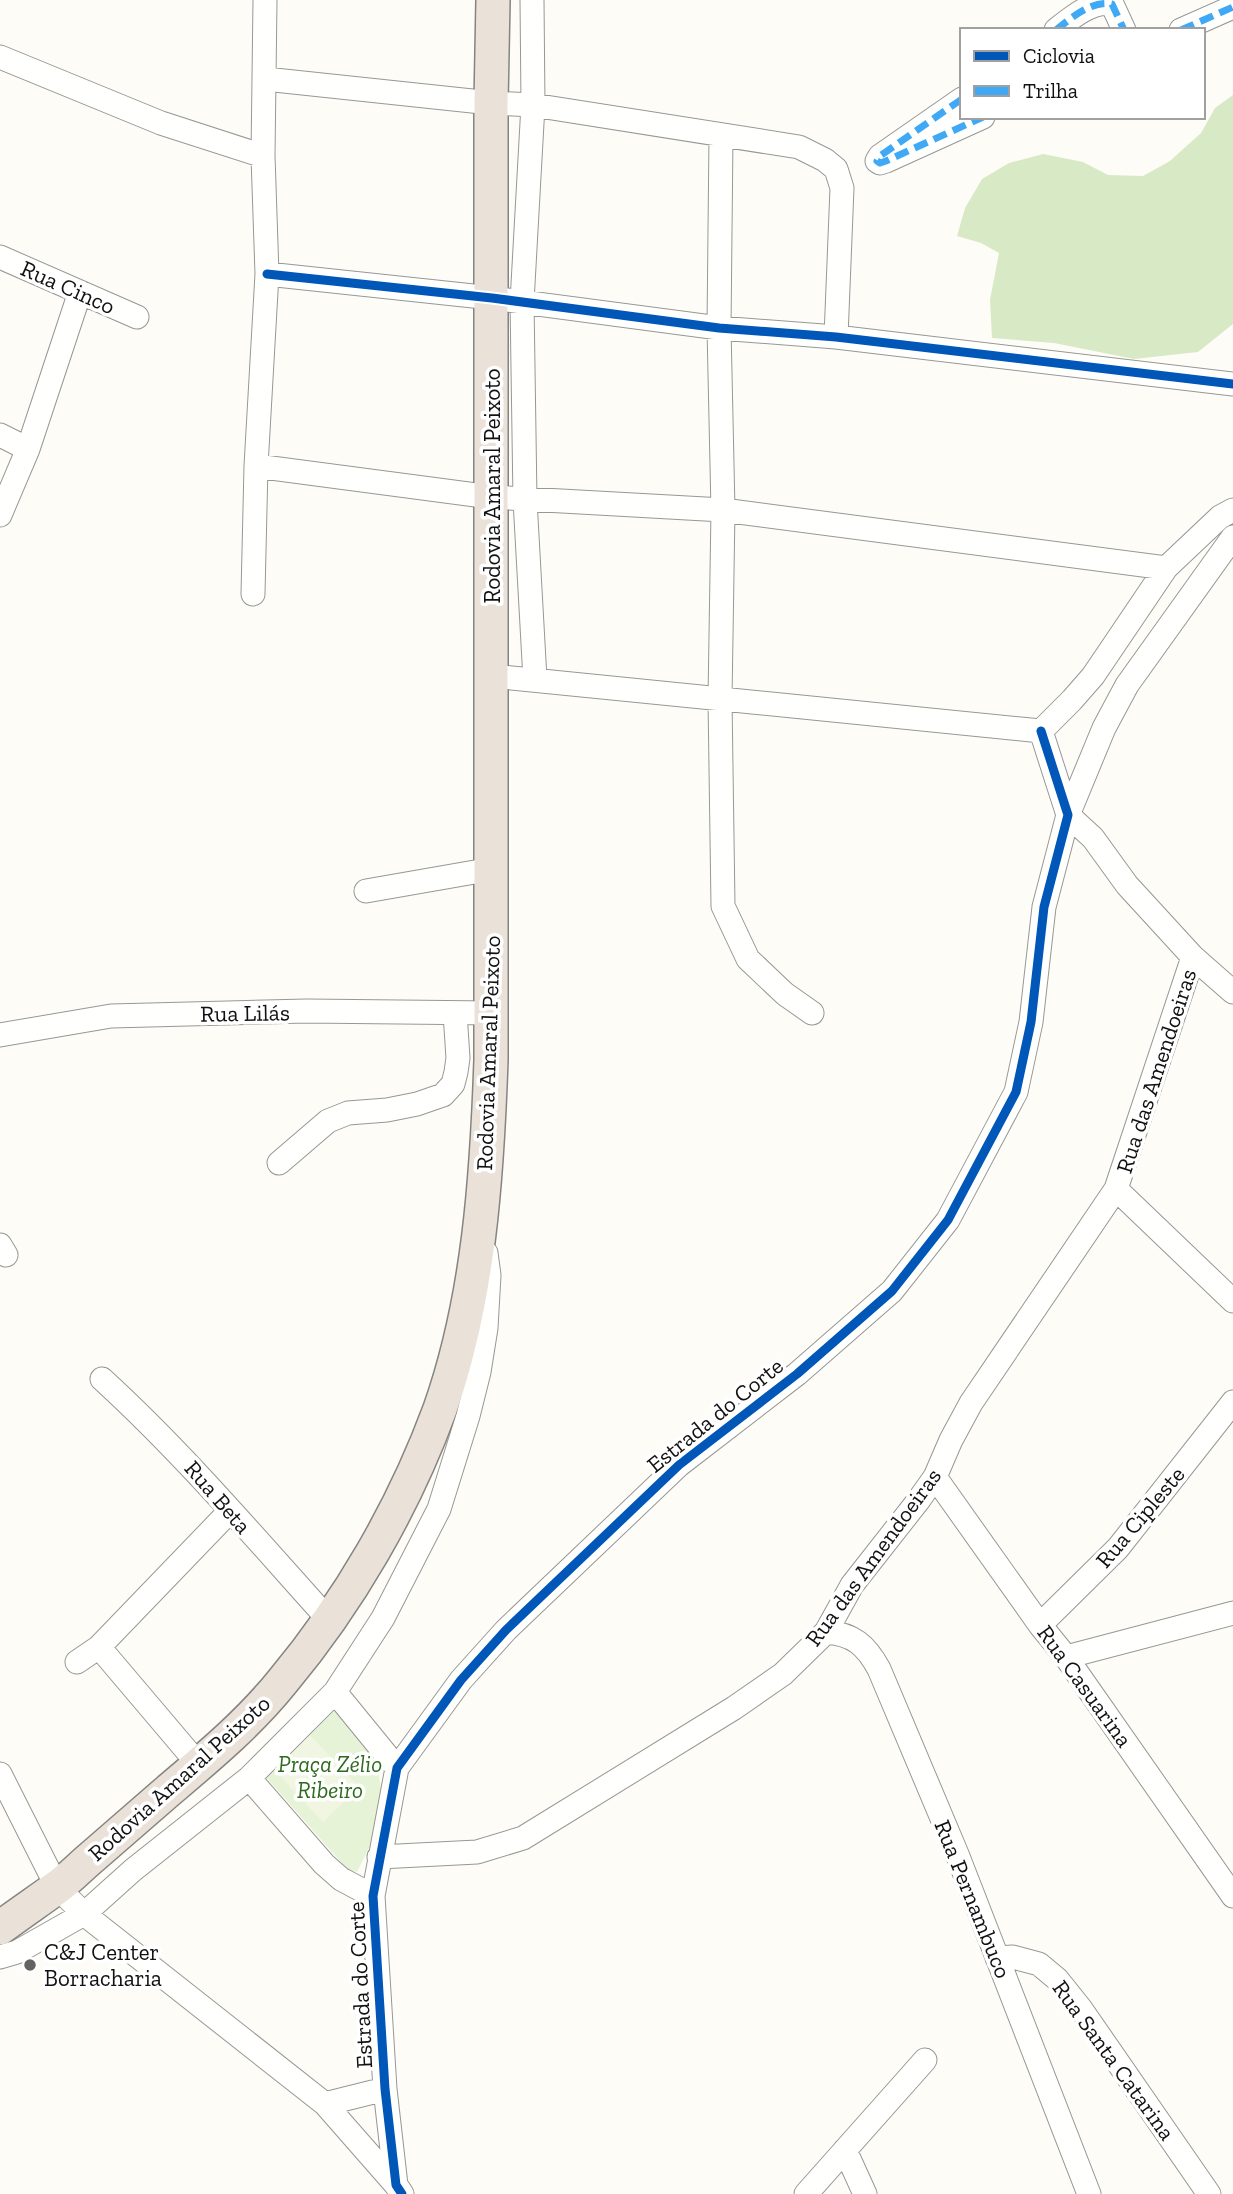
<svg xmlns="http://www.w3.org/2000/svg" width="1233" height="2194" font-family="'Zilla Slab',serif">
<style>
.green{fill:#e7f3d7}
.forest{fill:#d8eac5}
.pitch{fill:#f0f6e1}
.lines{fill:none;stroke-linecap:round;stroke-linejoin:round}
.minor-casing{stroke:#979795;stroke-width:25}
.highway-casing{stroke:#858482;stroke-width:36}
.minor{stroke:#fffffe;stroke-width:23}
.highway{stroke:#eae1d8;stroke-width:33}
.quiet{stroke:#3fa9f5;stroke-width:7;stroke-dasharray:14 7;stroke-linecap:butt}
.cycleway-casing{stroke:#fff;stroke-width:13}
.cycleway{stroke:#0057b8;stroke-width:9}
.poi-dot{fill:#646362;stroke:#fff;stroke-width:2.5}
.labels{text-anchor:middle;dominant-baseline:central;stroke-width:7;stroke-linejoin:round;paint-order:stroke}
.street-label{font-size:23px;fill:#111;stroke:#fff}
.park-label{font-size:23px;font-style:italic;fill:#2f6b1f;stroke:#fff}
.poi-label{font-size:23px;fill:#111;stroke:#fff;text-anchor:start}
</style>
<rect width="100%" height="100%" fill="#fdfcf7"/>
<path class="green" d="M340,1709L376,1756L382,1795L370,1846L357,1872L348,1870L264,1775L325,1711Z"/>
<path class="forest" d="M1233,95V324L1198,352L1134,359L1054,343L992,338L990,300L999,253L981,243L957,236L965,208L982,179L1009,163L1043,154L1083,162L1108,175L1143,176L1170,161L1201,133L1215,108Z"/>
<path class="pitch" d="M310,1735L359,1787L323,1822L274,1770Z"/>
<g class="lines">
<g class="minor-casing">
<path id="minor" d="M532,0L533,105L522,302L525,500L535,679
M1056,30C1071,18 1092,0 1112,4L1124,30
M1181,30L1233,7
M0,57L161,123L263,156
M265,79L491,103L533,105L799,147L825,160L836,169L842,188L836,337
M962,99L880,156L877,161L880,163L886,161L983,117
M721,136L719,328L723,510L720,699L723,906L748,959L785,994L812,1013
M0,257L137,317
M267,274L492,298L719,328L836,337L1233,384
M0,435L28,449L0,515
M28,449L80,292
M256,466L491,497L723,510L1166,568
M1233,537L1127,685L1104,728L1068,815L1093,838L1127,885L1193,957L1233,992
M253,594L256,466L267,274L263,156L265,0
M492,676L1041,731L1072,700L1093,676L1166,568L1220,517L1233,510
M366,891L492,869
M0,1035L111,1016L307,1011L492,1013
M279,1163L328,1121L348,1113L387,1110L417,1104L443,1095L453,1084L456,1072L458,1058L455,1013
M1116,1189L1233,1301
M0,1245L6,1255
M102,1379C184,1454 255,1538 329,1620
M935,1477L1040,1625L1066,1657L1233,1896
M1040,1625L1118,1548L1233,1402
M826,1632C853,1634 866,1645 879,1669L957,1854L1089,2194
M99,1647L199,1765
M1066,1657L1233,1613
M77,1662L99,1647L230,1511
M335,1692L397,1768
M0,1774L57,1887L84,1914L325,2104L396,2185
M249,1778L324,1864L341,1879L373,1896
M379,1857L477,1852L523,1838L734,1708L783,1674L826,1632L852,1585L918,1501L935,1477L951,1440L971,1403L1116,1189L1193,957
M0,1957L17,1952L84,1914L133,1870L249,1778L335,1692L383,1618L439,1509L468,1416L479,1372L486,1328L489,1275L486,1253
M997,1958L1013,1957L1039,1964L1057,1979L1081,2009L1209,2194
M325,2104L385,2089
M845,2150L865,2194
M402,2194L396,2185L385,2089L373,1896L397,1768L461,1680L506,1630L679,1465L797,1374L892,1291L948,1220L1016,1092L1031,1022L1044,907L1068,815L1041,731
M806,2194L925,2060"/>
</g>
<g class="highway-casing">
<path id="highway" d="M0,1928C19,1914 38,1901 56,1888C69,1879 80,1867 92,1857C117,1835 143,1813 168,1791C208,1757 249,1723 282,1682C349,1602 404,1507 440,1409C479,1298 487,1177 491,1060V103L493,0"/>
</g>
<use href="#minor" class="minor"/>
<use href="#highway" class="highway"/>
<path class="quiet" d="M1056,30C1071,18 1092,0 1112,4L1124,30
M1181,30L1233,7
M962,99L880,156L877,161L880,163L886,161L983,117"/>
<g class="cycleway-casing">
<path id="cycleway" d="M267,274L492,298L719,328L836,337L1233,384
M402,2194L396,2185L385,2089L373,1896L397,1768L461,1680L506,1630L679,1465L797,1374L892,1291L948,1220L1016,1092L1031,1022L1044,907L1068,815L1041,731"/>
</g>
<use href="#cycleway" class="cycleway"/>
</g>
<circle class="poi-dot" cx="30" cy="1965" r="7"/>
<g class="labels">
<g class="street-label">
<text transform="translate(68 287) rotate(24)">Rua Cinco</text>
<text transform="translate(492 486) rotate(-90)">Rodovia Amaral Peixoto</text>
<text transform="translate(245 1013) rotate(-1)">Rua Lilás</text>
<text transform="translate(488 1053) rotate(-88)">Rodovia Amaral Peixoto</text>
<text transform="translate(1156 1071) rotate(-72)">Rua das Amendoeiras</text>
<text transform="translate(715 1415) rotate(-39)">Estrada do Corte</text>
<text transform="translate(218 1497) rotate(49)">Rua Beta</text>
<text transform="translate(1140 1517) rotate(-50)">Rua Cipleste</text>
<text transform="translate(873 1557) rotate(-54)">Rua das Amendoeiras</text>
<text transform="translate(1085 1686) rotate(54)">Rua Casuarina</text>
<text transform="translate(179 1778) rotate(-42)">Rodovia Amaral Peixoto</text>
<text transform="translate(973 1899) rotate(68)">Rua Pernambuco</text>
<text transform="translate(360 1985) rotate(-93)">Estrada do Corte</text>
<text transform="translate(1114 2060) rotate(54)">Rua Santa Catarina</text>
</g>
<g class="park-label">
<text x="330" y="1764">Praça Zélio<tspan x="330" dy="26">Ribeiro</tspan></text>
</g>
<g class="poi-label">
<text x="44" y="1952">C&amp;J Center<tspan x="44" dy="26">Borracharia</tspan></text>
</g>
</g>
<rect x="960" y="28" width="245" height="91" fill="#ffffff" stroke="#a0a0a0" stroke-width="2"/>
<rect x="974" y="51" width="35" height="10" fill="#0057b8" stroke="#a0a0a0" stroke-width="2"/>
<text x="1023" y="63" font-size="21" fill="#111111">Ciclovia</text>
<rect x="974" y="86" width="35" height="10" fill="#3fa9f5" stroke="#a0a0a0" stroke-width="2"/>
<text x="1023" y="98" font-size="21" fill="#111111">Trilha</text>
</svg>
